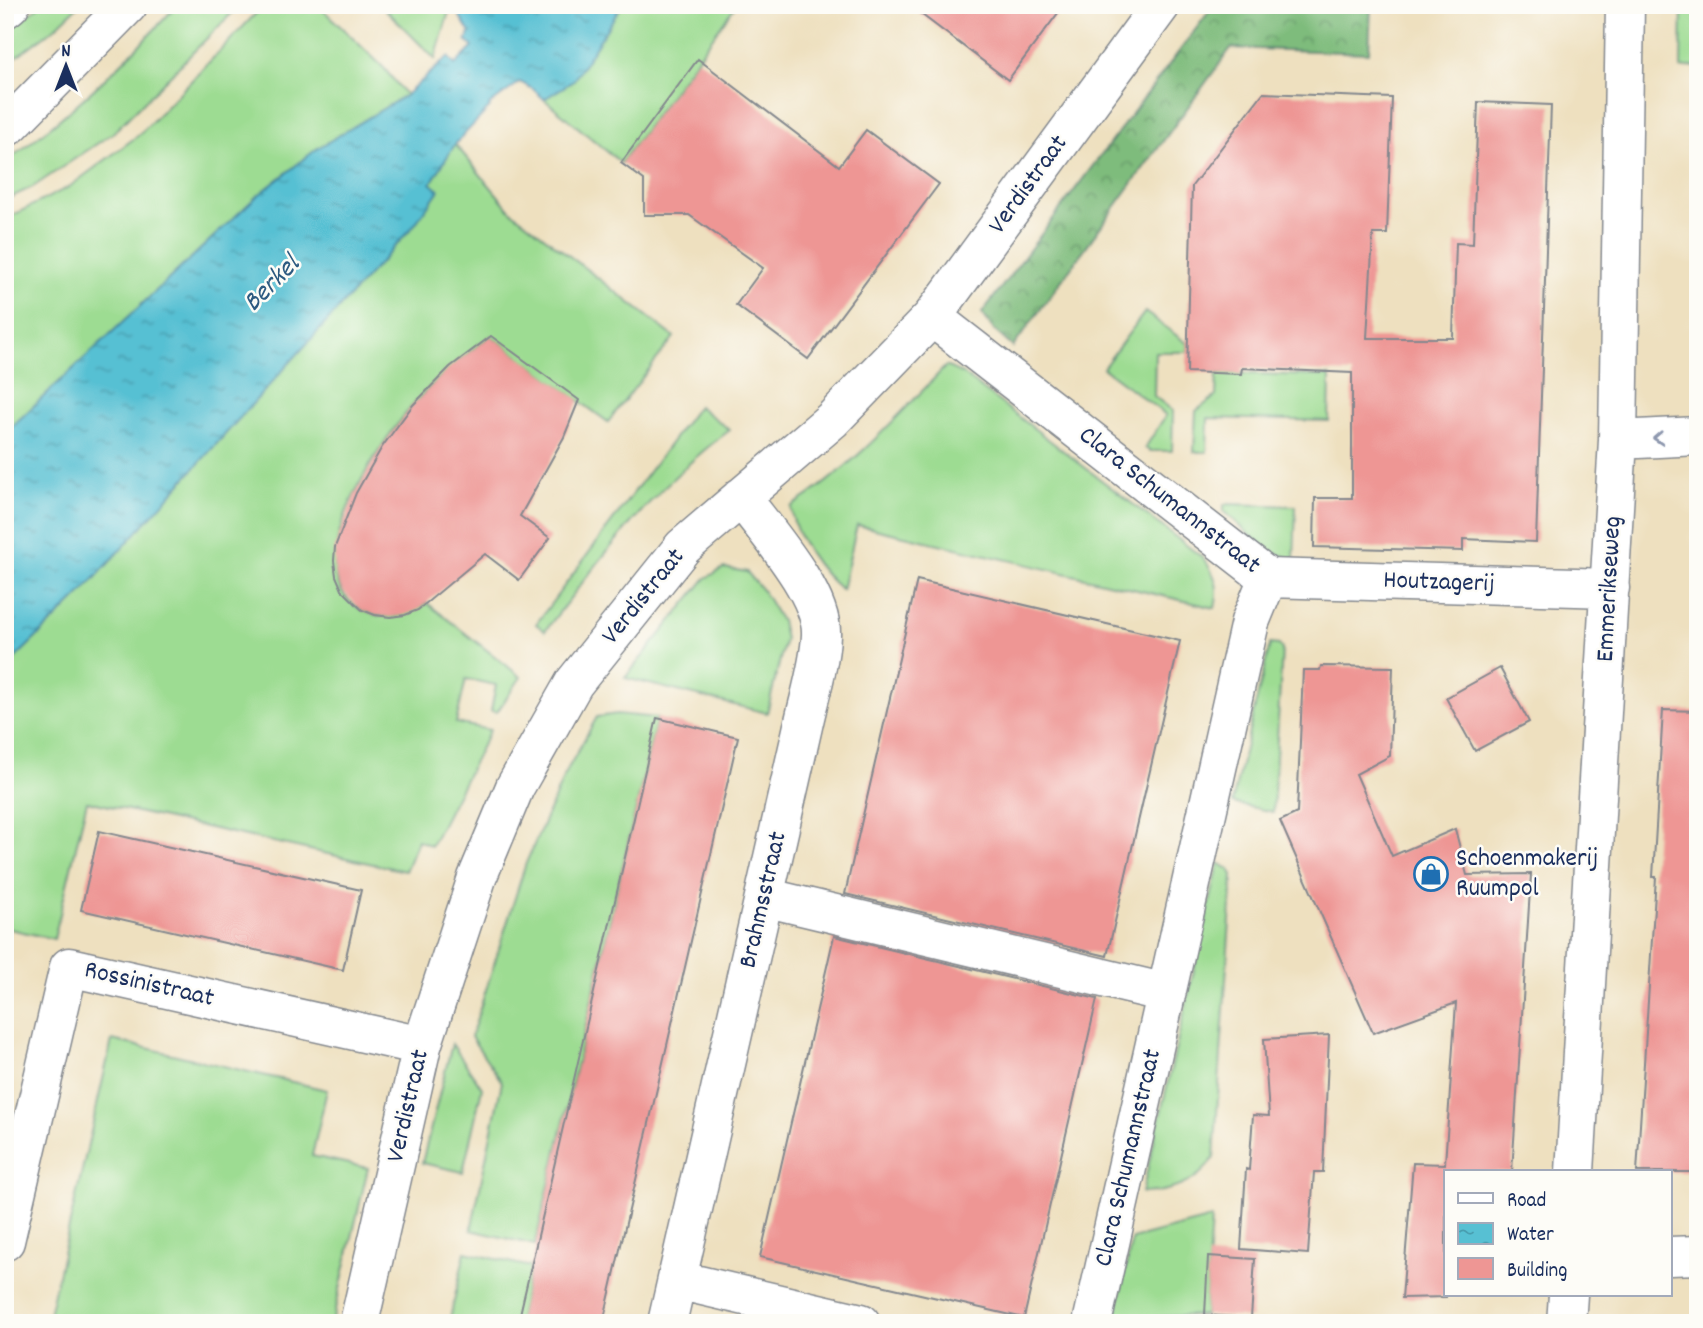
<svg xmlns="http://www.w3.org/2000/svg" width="1703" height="1328" font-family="Dekko,sans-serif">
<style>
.grass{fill:#9ddc92;stroke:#5c8678;stroke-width:2}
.forest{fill:url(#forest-crowns);stroke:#4c766d;stroke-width:2}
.water{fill:url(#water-ripples);stroke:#397898;stroke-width:2}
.building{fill:#ee9694}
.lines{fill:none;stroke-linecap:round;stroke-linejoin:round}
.minor-casing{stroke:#84888e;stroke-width:41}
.minor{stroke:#fff;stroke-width:38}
.oneway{stroke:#8d97ae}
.labels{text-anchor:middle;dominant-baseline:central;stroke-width:5;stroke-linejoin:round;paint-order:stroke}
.street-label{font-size:26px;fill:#1b2f5e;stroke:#fdfcf7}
.poi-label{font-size:26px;fill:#1b2f5e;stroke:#fdfcf7;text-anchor:start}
.water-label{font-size:28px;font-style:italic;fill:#2d5a81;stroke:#fdfcf7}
</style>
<defs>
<pattern id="forest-crowns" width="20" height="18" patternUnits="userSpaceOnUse" patternTransform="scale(1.75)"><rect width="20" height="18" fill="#7ebc7c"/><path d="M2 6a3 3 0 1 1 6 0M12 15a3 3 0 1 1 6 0" fill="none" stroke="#669969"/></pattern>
<pattern id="water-ripples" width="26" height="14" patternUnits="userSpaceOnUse" patternTransform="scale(1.75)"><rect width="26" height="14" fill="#57c0d3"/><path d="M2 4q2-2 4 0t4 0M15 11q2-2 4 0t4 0" fill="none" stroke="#479cae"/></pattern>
</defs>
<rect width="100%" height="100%" fill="#fdfcf7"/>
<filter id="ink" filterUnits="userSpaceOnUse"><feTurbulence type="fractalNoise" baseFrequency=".0143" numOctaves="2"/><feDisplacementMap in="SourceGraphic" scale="14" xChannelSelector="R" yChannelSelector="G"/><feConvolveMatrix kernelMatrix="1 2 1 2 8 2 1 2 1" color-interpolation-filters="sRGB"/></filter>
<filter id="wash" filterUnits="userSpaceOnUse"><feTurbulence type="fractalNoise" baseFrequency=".00686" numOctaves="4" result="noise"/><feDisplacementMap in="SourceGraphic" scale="28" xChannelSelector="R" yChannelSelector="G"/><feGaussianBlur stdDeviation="1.57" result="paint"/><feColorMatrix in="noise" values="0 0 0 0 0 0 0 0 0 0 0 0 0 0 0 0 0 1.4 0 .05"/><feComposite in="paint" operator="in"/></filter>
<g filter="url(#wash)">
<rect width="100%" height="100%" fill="#eee0bf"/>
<path class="grass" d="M41,5H79L55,28L5,65V31Z
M177,5H240L113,133L33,187L5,200V162C68,116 125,63 177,5Z
M264,5H318L383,67L406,95L318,148L256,197L5,433V219L69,187L140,134Z
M381,5H451L435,59Z
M622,5H736L621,163L544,99L573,81Z
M1682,5H1698V66L1681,68Z
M455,144L510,210L674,337L608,422L491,336C463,356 438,377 415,403C380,441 286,579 367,612C389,621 409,616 427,603L521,677L497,712L491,711L496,685L466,679L456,723L490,730L431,846L418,840L405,871L87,801L54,939L5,928V668L78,597L415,224L438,191L431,183Z
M1145,312L1188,344V352H1155L1154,396L1173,411L1172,451H1150L1145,448L1166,415L1103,368Z
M946,366L963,374L1203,558C1216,575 1220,587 1215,608L857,525L842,590C820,573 793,535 791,507C851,469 897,417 946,366Z
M1217,373L1330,376L1329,421L1208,418L1207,452H1194L1196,411L1216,396Z
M698,406L730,430C656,484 600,559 545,631L536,624Z
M1224,504L1296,506L1294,559C1266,556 1245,529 1224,511Z
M724,568L747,572L763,591L781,621L785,639L767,713L625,678L706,578Z
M1270,644L1279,645L1282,649L1273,812L1232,803Z
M617,714L657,718L535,1245L471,1230L502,1082L471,1037L526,863L566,772L597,717Z
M1219,863L1230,870L1233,875L1214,1158C1196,1184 1172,1192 1142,1193Z
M112,1040L327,1090L312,1156L368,1168L332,1323H47Z
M452,1044L482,1088L463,1172L422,1163Z
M1211,1218L1205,1315L1115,1319L1132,1239Z
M465,1252L531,1267L518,1323H449Z"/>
<path class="forest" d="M1214,5H1371L1369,53L1231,48L1013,347L994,330L982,313Z"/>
<path class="water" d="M453,5H622L573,81L544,99L533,89L520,82L489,105L490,107L455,144L431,183L439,190L415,224L78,597L5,668V433L256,197L318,148L406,95L448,57L455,65L473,47L466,41L470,33Z"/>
<g id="blocks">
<path class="building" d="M909,5H1064L1008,80Z
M698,59L839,166L866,130L939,184L808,359L736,305L763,268L689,215H644V180L621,163Z
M1263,93L1392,98L1387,234H1373L1367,338H1453L1456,243L1473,244L1478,102L1551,105L1536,542L1463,539V551L1314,547L1315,498H1352V373L1242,368L1241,374L1187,372L1192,186Z
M491,336L579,400L564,437L520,516L550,538L519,580L485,554L418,610L405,615L390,617L375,615L362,610L342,590L336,576L334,561L335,547L356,493L382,447L413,405L450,367Z
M917,580L1180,641L1107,956L845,894Z
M1321,666L1393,667L1390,756L1356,774L1392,856L1455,829L1467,875L1531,874L1512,1172H1446V1297L1402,1298L1413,1163L1445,1164L1456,1003L1373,1033L1280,821L1297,813L1303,670H1320Z
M1500,668L1529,722L1475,751L1446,698Z
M1663,710L1698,711V1172H1637L1656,877H1653Z
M657,718L738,737L603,1323H518Z
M99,831L361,890L343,970L81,910Z
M834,936L1097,999L1024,1318L760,1257Z
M1329,1035L1323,1172H1314L1308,1254L1241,1249L1246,1169L1249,1170L1253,1115L1269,1116L1264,1039Z
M1208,1256L1255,1259L1251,1318L1205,1315Z"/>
</g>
</g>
<g filter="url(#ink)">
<use href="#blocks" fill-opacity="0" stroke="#84888e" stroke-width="2"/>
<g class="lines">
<g class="minor-casing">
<path id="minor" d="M5,9L10,5
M5,128L12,123L128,5
M932,317L1268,578L1250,622L1092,1323
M1618,440L1698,436
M1268,578L1610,588
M764,897L1166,993
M1575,1172L1618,440L1625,5
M5,1241L69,967L422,1046
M1670,1256L1698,1255
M677,1280L861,1323
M359,1323L422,1046L477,878L515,787L574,683L683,547L832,420L932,317L1161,5
M667,1323L803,726C809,698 820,664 821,635C823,594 766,531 741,497
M1566,1323L1568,1295"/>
</g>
<use href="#minor" class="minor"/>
</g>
<defs><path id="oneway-chevron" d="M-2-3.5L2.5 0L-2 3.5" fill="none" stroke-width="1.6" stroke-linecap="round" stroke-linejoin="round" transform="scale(1.75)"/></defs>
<use class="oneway" href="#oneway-chevron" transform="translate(1658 438) rotate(177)"/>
</g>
<defs>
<g id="shop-ring" transform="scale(1.75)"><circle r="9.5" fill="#fdfcf7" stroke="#1f6fb2" stroke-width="1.5"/><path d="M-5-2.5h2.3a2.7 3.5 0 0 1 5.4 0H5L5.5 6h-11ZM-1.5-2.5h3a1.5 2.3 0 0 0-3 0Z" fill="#1f6fb2"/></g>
</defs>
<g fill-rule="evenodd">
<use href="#shop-ring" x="1431" y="874"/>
</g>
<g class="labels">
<g class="street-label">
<text transform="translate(1029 185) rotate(-54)">Verdistraat</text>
<text transform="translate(1169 501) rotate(38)">Clara Schumannstraat</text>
<text transform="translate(1439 583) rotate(2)">Houtzagerij</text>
<text transform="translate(1610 589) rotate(-87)">Emmerikseweg</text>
<text transform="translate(644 597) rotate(-51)">Verdistraat</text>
<text transform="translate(764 900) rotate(-77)">Brahmsstraat</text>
<text transform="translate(149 985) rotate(13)">Rossinistraat</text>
<text transform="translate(409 1106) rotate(-77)">Verdistraat</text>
<text transform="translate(1129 1158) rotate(-77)">Clara Schumannstraat</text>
</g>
<g class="poi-label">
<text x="1456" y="859">Schoenmakerij<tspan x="1456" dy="30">Ruumpol</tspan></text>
</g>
<g class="water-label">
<text transform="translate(273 285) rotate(-45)">Berkel</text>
</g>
</g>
<rect width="1703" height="1328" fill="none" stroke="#fdfcf7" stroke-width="28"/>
<rect x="1444" y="1170" width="228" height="126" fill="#fdfcf7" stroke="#a3aaba" stroke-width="2"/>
<rect x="1458" y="1193" width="35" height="10" fill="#ffffff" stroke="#a3aaba" stroke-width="2"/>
<text x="1507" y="1206" font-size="21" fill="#1b2f5e">Road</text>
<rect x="1458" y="1223" width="35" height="21" fill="url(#water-ripples)" stroke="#a3aaba" stroke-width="2"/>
<text x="1507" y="1240" font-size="21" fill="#1b2f5e">Water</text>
<rect x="1458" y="1258" width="35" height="21" fill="#ee9694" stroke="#a3aaba" stroke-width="2"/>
<text x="1507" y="1276" font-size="21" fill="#1b2f5e">Building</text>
<g transform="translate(66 66)" stroke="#fdfcf7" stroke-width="5" paint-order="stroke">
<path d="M0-5L12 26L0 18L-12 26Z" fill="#1b2f5e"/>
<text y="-10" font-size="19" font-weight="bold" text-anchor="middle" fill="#1b2f5e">N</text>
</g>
</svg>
